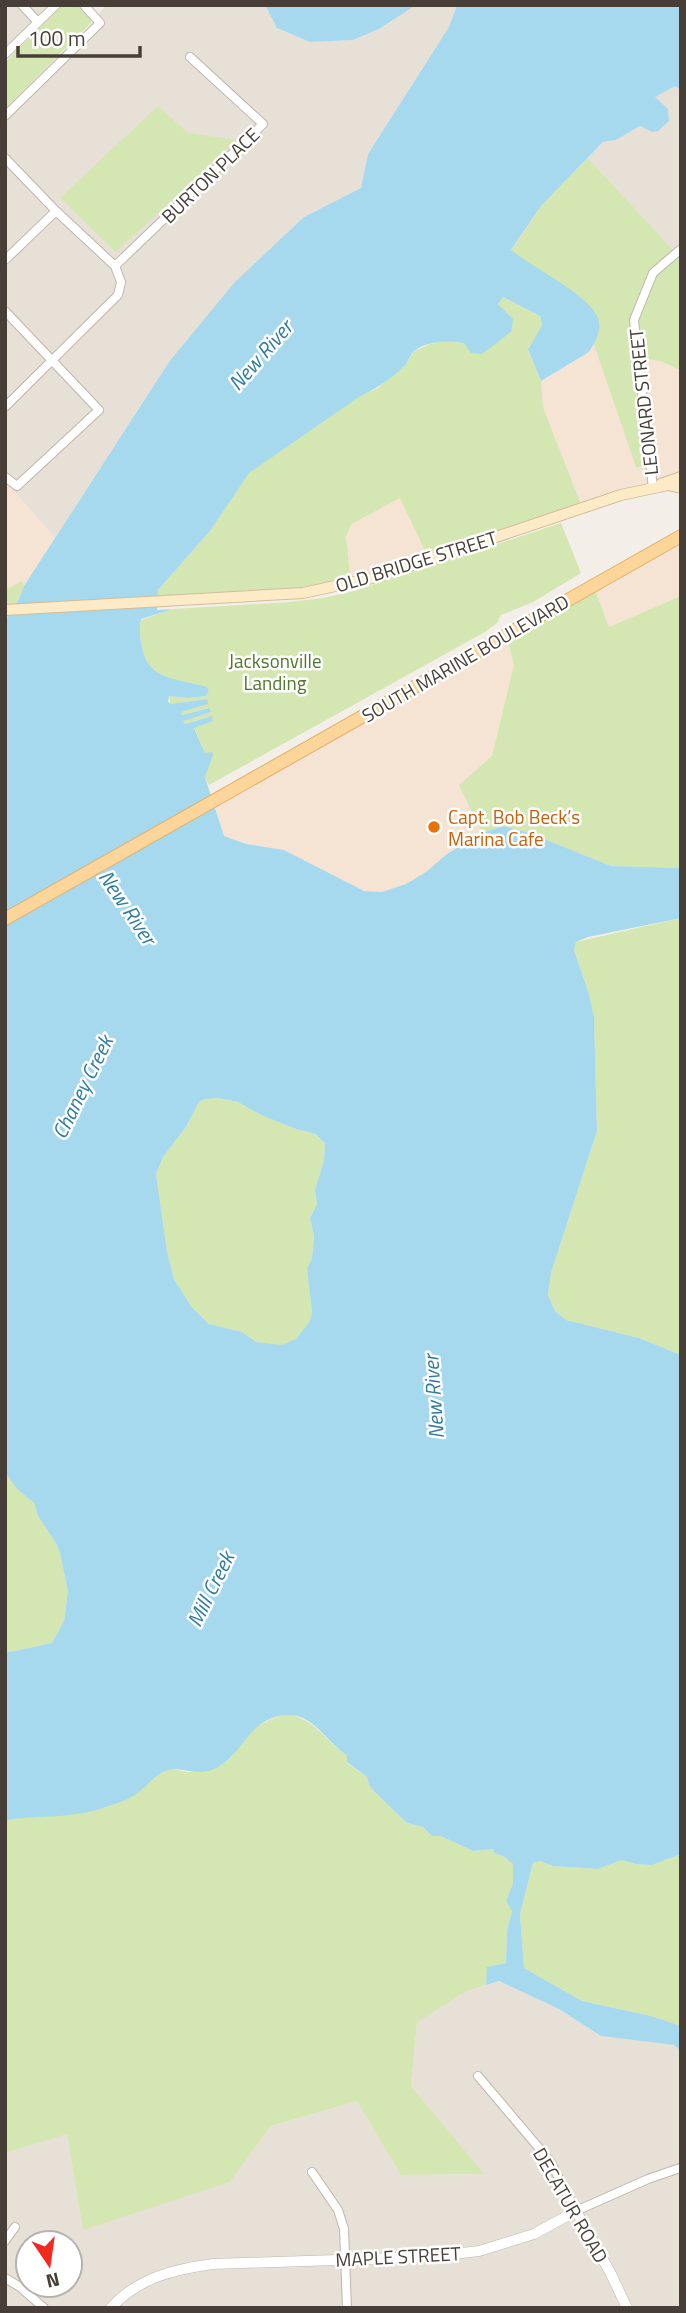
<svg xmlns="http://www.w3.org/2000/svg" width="686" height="2313" font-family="'Titillium Web',sans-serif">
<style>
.residential{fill:#e7e0d6;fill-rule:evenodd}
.commercial{fill:#f5e3d4}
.green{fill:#d4e6b2}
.water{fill:#a6d8ee;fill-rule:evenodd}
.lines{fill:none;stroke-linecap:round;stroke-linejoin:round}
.minor-casing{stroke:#bfb5ab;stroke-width:10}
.tertiary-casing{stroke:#bfb5ab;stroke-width:11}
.secondary-casing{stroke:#d2bd99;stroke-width:12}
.primary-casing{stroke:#e0b069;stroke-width:14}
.minor{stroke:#fff;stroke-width:8}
.tertiary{stroke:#fff;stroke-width:10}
.secondary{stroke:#fdebc8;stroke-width:10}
.primary{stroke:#fbd599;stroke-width:12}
.food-dot{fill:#e8710a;stroke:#fff;stroke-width:2.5}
.labels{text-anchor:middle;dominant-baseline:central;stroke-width:5;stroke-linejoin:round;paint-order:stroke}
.street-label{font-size:19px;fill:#473f37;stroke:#fff}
.park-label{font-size:19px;fill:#50772b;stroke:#fff}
.food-label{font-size:19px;fill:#c56008;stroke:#fff;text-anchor:start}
.water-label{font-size:21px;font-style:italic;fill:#2f7ca0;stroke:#fff}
</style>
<rect width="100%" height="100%" fill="#f3efe8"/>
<path class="residential" d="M5,5H56L5,54Z
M107,5H265L277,28L310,42L353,40L379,29L416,5H455L456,8L449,27L368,154L361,188L304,217L169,362L55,538L5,481V116L100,23L99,13Z
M675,86L681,90V260L676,253L588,158L603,142L616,140L640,126L652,132L669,121L668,110L654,97Z
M499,1981L559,2009L601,2036L674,2045L681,2051V2308H5V2153L67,2133L83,2229L230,2182L271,2126L357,2101L402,2175L483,2174L411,2086L417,2021L467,1991ZM28,2243H70V2285H28Z"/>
<path class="commercial" d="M594,345L636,466L638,358L661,361L681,371V477L582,507L543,407L541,381L589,352Z
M5,481L55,538L24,586L5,621Z
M401,497L429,559L351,584L346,535L353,524Z
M681,536V596L609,627L593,585Z
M506,635L514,665L492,756L460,785L482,833L447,854L426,872L406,884L382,892L364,891L284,850L246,844L224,836L213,800Z"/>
<path class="green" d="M63,5H79L92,18L91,23L5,109V62Z
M158,106L188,133L237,140L116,252L60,198Z
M588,158L676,253L681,260V371L661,361L639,358L651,466L636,467L594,345L599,331L529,264L511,251L541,206Z
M503,297L540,316L542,325L528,351L541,381L543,407L582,507L429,559L400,498L352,524L346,536L351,584L157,602L158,590L210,531L249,472L359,397L378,388L408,361L414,351L430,344L443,341L464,343L482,353L511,332L498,304Z
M561,523L581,573L533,602L501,615L497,623L485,632L209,785L205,777V753L194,727L213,721L212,716L184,724L183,720L210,712L208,708L181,715L180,712L207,704L206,699L170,704L169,696L188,698L206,696L209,691L207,687C180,678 148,682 142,647C140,638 139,629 141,620L173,609L290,602L323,598L354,591Z
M22,581L24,586L19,599L5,621V590Z
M593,585L609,627L681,596V868L611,866L527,832L503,826L482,833L459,785L492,756L514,665L506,635Z
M681,918V1355L639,1338L566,1320L555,1311L548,1295L551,1273L597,1131L594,1017L589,994L574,950L576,942Z
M218,1098L238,1102L261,1115L296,1129L314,1134L325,1143L324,1160L315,1190L317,1204L310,1218L314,1236L312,1258L307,1269L312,1312L310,1321L296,1339L282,1346L256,1342L242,1332L209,1324L191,1306L174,1279L167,1251L156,1174L163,1157L186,1127L199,1102L205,1099Z
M5,1472L17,1489L34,1503L38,1516L56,1543L60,1553L68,1592L64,1621L52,1643L5,1653Z
M289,1714C319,1722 324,1741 347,1755V1763L367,1777L369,1785L407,1823L423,1827L432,1836H441L473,1851L495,1849L494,1853L503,1856L513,1864V1883L506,1901L512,1910L507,1930L506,1963L488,1967L486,1985L467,1991L417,2022L411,2086L484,2174L401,2175L357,2101L271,2126L230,2182L83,2230L67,2134L5,2153V1820C49,1813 89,1819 131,1797C144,1790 151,1776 165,1771C175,1767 182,1773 191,1772C200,1772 215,1768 223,1764C232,1759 238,1747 244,1740C255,1725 272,1717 289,1714Z
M681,1854V2026L651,2016L582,2001L524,1968L520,1914L533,1863L540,1861L553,1866L598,1869L622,1860L635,1864L652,1865Z"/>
<path class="water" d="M265,5H416L379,29L353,40L310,42L277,28Z
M455,5H681V90L675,86L655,97L668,109L669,121L658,131L652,132L640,126L616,140L603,142L541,206L511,250C533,268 587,294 597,316C603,329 596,342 589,352L541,381L528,350L542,325L540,316L503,297L498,304L513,319L511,332L482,354L471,353L464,343C448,341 428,340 414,351C411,354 408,361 405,365C391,379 376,389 359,397L249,473L210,531L158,590L157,610L173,609L141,619C139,629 140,638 142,647C148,682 180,678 207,687L209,691L206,696L188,698L169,696L168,701L170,704L207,699L208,704L181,712L182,715L209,708L211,712L183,721L185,724L212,716L213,721L194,728L205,753L212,752L213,755L205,777L224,836L246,844L284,850L364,891L382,892L406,884L426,872L447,854L482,833L503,826L527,832L611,866L681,868V918L588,937L576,942L574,950L589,994L594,1017L597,1131L551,1273L548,1295L555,1311L566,1320L639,1338L681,1355V1854L652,1865L635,1864L622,1860L598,1869L553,1866L540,1861L533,1863L520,1914L524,1968L582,2001L651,2016L681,2026V2051L674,2045L601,2036L559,2009L499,1981L486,1985L487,1967L506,1963L507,1930L512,1911L506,1901L513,1883V1864L503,1856L494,1853V1849L473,1851L441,1836H432L423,1827L407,1823L375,1792L369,1785L367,1777L347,1762V1755C327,1743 313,1713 287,1715C248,1717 243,1756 216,1768C196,1778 185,1766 169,1770C155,1773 147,1787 135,1795C127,1800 116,1804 106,1807C73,1819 39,1815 5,1820V1653L52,1643L64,1621L68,1592L60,1553L56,1543L38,1516L34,1503L17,1489L5,1472V621L19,599L24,586L169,362L234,283L304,217L361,188L368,154L449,27L456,8ZM218,1098L238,1102L261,1115L296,1129L315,1134L325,1143L324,1160L315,1190L317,1204L310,1218L314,1236L312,1258L307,1269L312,1312L310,1321L296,1339L282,1345L256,1342L242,1332L209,1324L191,1306L174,1279L167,1251L156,1174L163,1157L186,1127L199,1102L205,1099Z"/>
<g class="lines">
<g class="minor-casing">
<path id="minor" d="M22,5L38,22
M5,54L56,5
M5,116L100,23L84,5
M5,158L56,211L115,266L121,282L118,295L5,407
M5,260L56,211
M115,266L263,124L190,57
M5,311L99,410L17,486L5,477
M653,488L634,320L653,273L681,249
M478,2076L550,2161L576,2211L648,2179L680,2168
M312,2172L338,2210L344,2229L347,2308
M5,2241L15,2227
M5,2278L20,2287L44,2308"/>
</g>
<g class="tertiary-casing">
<path id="tertiary" d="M111,2308C137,2278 175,2269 213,2264L427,2257L479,2251L534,2234L576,2211L611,2274L627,2308"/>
</g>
<g class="secondary-casing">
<path id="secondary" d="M661,484L681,477
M5,610L303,593L377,577L621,495L668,485L681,488"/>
</g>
<g class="primary-casing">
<path id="primary" d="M5,919L681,536"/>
</g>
<use href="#minor" class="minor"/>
<use href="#tertiary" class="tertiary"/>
<use href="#secondary" class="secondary"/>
<use href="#primary" class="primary"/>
</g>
<circle class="food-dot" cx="434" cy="827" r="7"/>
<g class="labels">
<g class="street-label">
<text transform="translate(210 175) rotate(-44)">BURTON PLACE</text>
<text transform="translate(643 402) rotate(-96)">LEONARD STREET</text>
<text transform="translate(416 561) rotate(-17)">OLD BRIDGE STREET</text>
<text transform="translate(465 658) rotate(-30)">SOUTH MARINE BOULEVARD</text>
<text transform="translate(571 2205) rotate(60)">DECATUR ROAD</text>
<text transform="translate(398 2256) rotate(-3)">MAPLE STREET</text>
</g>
<g class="park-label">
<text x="275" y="660">Jacksonville<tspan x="275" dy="22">Landing</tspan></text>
</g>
<g class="food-label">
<text x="448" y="816">Capt. Bob Beck’s<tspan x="448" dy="22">Marina Cafe</tspan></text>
</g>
<g class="water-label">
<text transform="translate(260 355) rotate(-49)">New River</text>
<text transform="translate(128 907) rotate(56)">New River</text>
<text transform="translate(82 1087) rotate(-64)">Chaney Creek</text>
<text transform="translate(433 1397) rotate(-94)">New River</text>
<text transform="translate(210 1589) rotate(-64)">Mill Creek</text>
</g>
</g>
<rect width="686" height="2313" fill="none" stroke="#473f37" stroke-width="14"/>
<g transform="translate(49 2264) rotate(167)"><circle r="33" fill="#ffffff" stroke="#b5b2af" stroke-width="2"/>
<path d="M0-5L12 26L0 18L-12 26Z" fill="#f4281e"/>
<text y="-10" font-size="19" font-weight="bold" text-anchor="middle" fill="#473f37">N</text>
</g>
<path d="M18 46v10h122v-10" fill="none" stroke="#473f37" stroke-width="3.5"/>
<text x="28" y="46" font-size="21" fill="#473f37" stroke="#ffffff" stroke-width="5" paint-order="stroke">100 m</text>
</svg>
